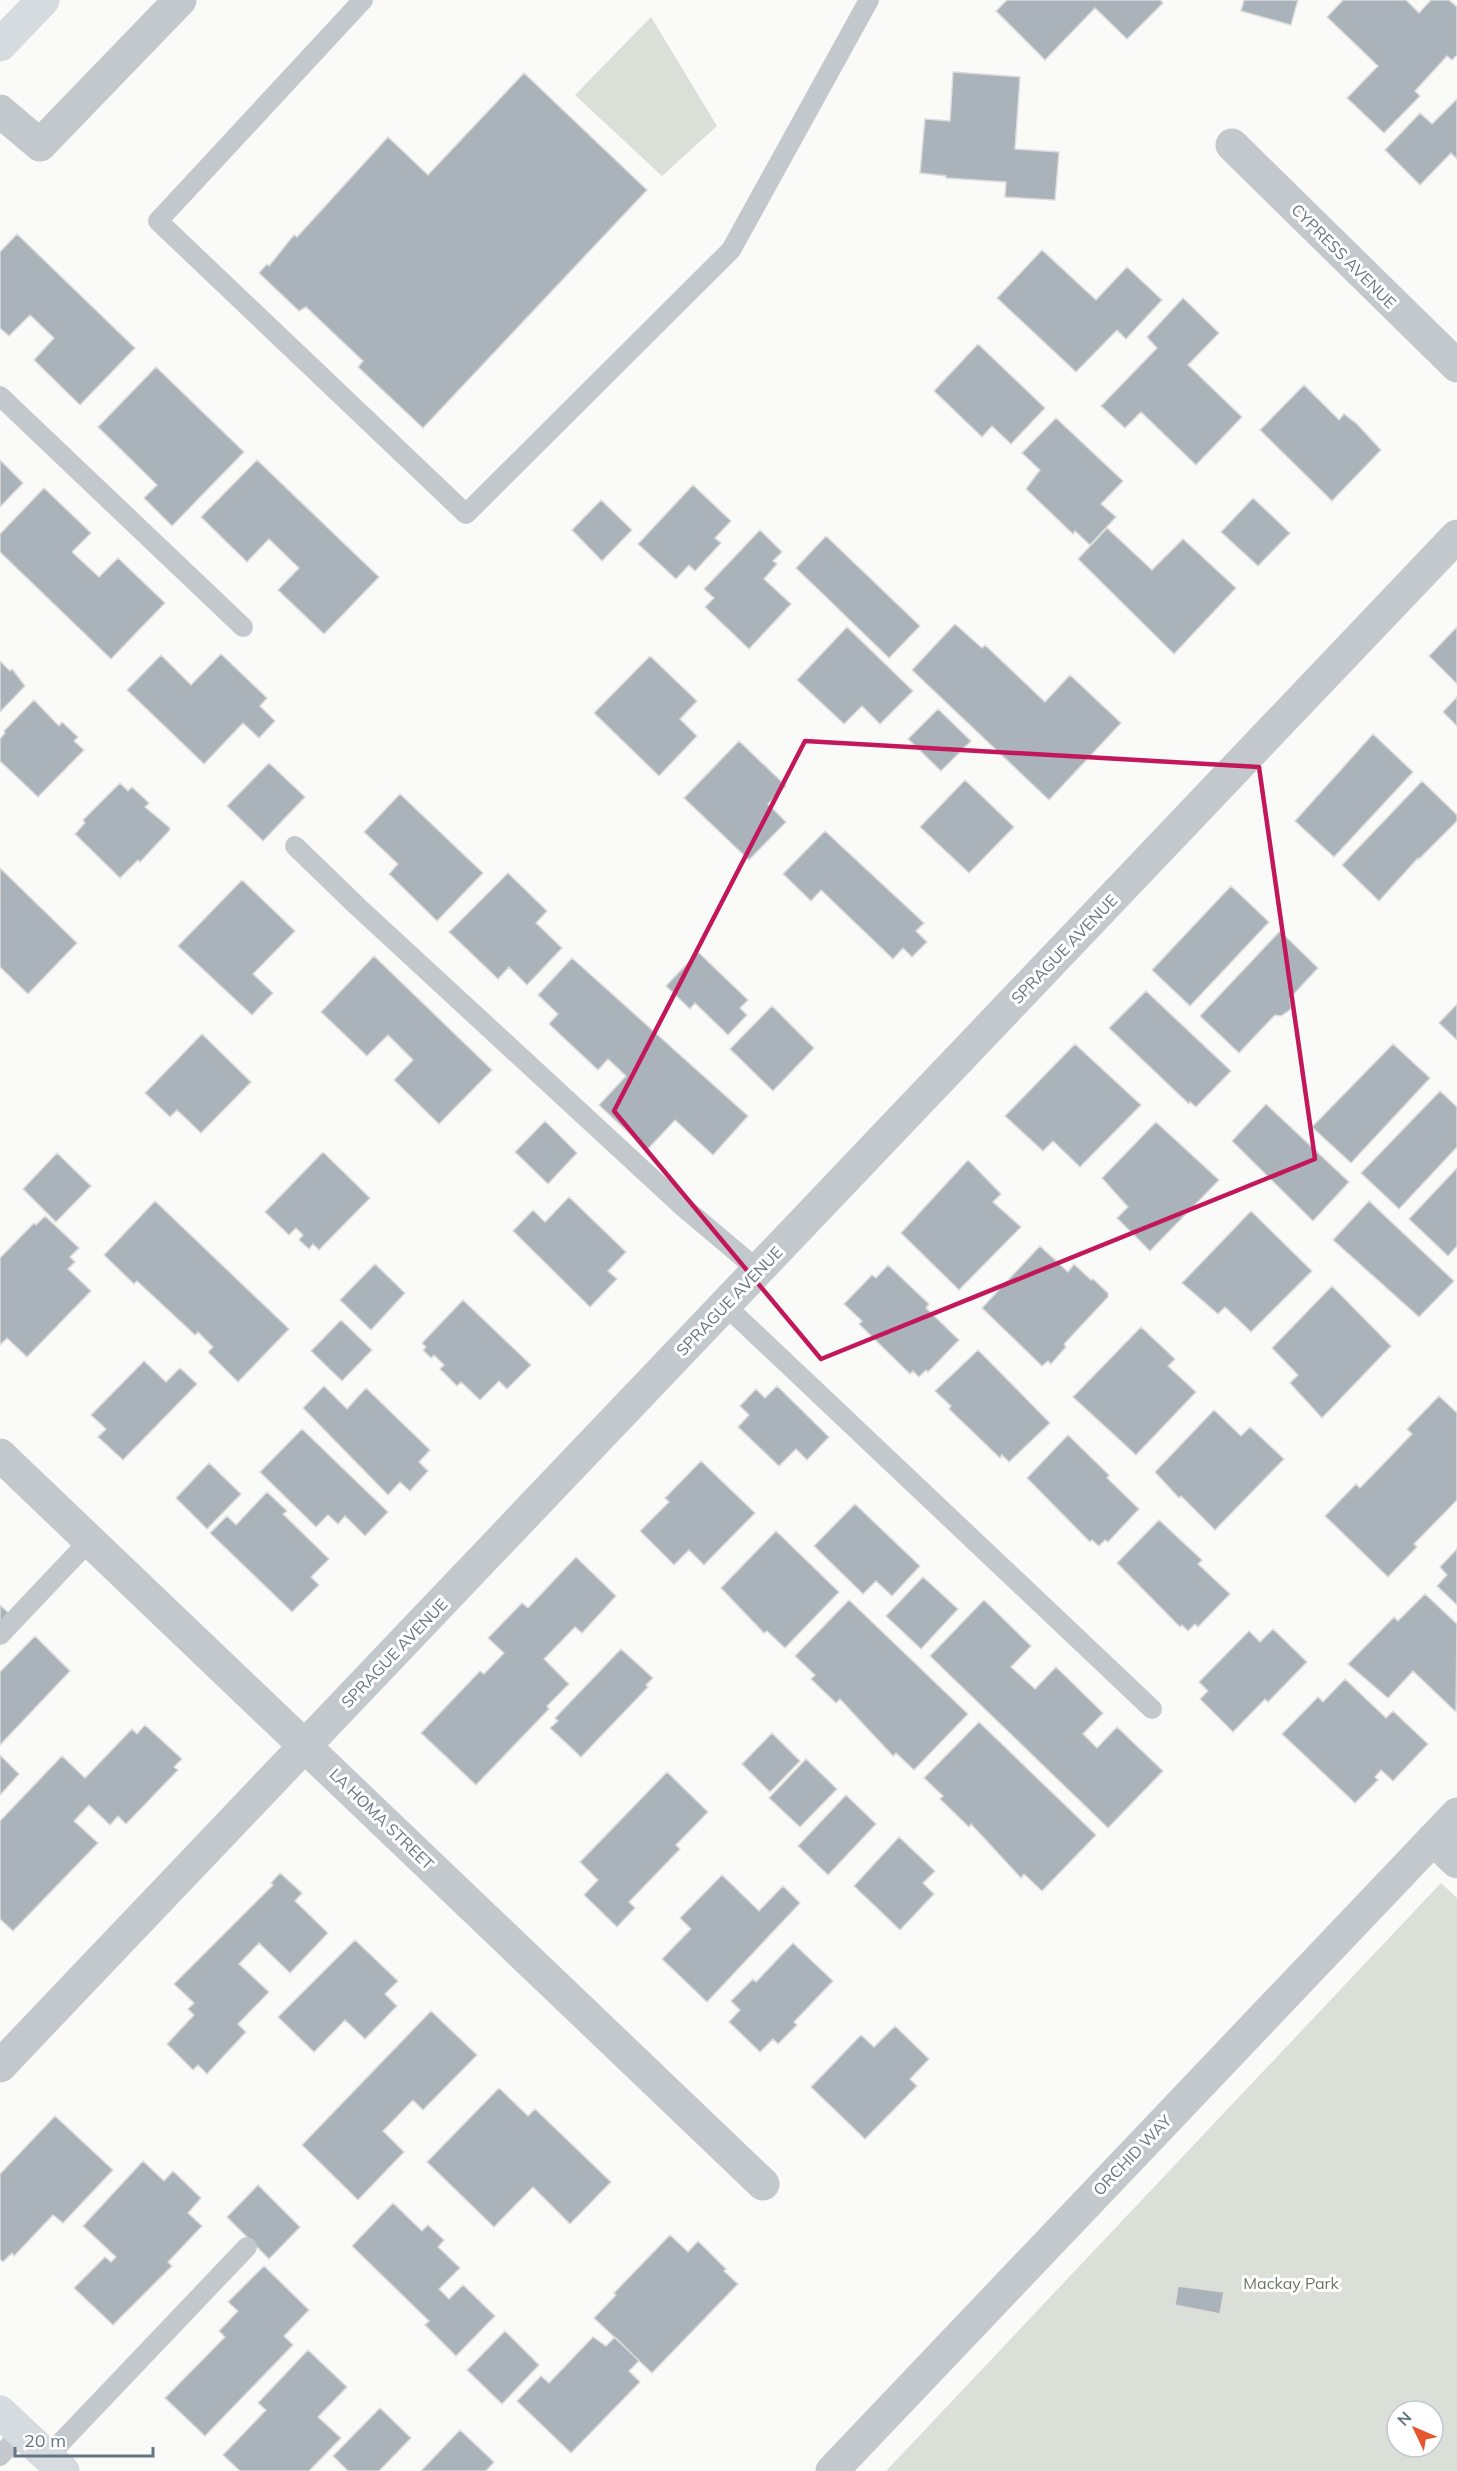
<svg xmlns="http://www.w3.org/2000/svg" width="1457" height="2471" font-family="Mulish,sans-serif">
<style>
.green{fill:#dadfd7;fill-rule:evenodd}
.building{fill:#aab3b9;stroke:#dcdcda;stroke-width:1.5}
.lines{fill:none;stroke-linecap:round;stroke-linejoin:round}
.service{stroke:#c3c8cc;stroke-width:20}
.minor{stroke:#c3c8cc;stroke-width:33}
.secondary{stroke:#d6dbdf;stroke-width:33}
.marked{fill:none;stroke:#c2185b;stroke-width:4.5;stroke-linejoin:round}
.labels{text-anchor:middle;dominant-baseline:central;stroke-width:6;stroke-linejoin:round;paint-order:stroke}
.street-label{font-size:16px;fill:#657683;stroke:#fff}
.park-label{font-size:16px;fill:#687a64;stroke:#fff}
</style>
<rect width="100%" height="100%" fill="#fafaf8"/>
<path class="green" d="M651,17L717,126L662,176L575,95Z
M1441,1883L1457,1898V2471H886ZM1397,2411H1433V2447H1397Z"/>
<path class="building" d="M1007,0H1160L1163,3L1127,39L1095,8L1045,60L996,11Z
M1244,0H1298L1291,25L1241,11Z
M1343,0H1406L1419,13L1431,0H1449L1457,7V55L1452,60L1447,56L1415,91L1420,96L1384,133L1347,98L1378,66L1327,17Z
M953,72L1020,77L1015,149L1059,152L1055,200L1005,197L1006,182L946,178V176L920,173L925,119L950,121Z
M524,73L647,190L423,428L358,367L363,361L306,307L299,311L259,273L267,264L269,266L294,235L297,237L388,137L428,175Z
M1457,99V159L1451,153L1420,185L1385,150L1420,113L1432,124Z
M17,234L135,348L80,405L34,360L54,338L30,315L9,336L0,328V252Z
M1042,250L1096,300L1127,267L1162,300L1126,339L1117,330L1076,372L997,298Z
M1183,298L1219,333L1188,365L1242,417L1196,465L1141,412L1125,428L1101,406L1157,348L1147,337Z
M978,344L1045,408L1011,444L992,426L982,437L934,391Z
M156,367L244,452L172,526L144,498L157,485L98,427Z
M1304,385L1339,420L1344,414L1357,424L1381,450L1332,501L1260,430Z
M1056,418L1123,481L1101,504L1116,517L1090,545L1075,531L1073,534L1026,489L1040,470L1022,453Z
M0,460L23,483L0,507Z
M257,460L379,577L324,634L278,590L299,568L269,539L247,562L201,517Z
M693,485L731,521L715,538L721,543L695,571L689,565L676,579L638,544Z
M44,488L91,533L72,552L99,577L118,558L165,603L111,659L0,552V534Z
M1253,498L1290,533L1258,566L1221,532Z
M601,500L632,530L602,561L572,530Z
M1107,528L1152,570L1183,539L1236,588L1174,654L1078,559Z
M760,530L782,552L773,561L777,564L764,579L791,604L749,649L705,607L714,598L704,589Z
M826,536L920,626L889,658L796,568Z
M955,624L982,648L985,645L1045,702L1070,675L1121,723L1049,800L912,670Z
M847,627L913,691L880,724L862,706L844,724L797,680Z
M1457,627V684L1429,656Z
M221,654L267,698L260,706L275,721L259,738L243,723L204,764L127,690L161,655L191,685Z
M650,656L697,701L680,719L697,736L659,776L594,713Z
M0,661L10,671L12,669L25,686L0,712Z
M1457,697V726L1443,712Z
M34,700L59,726L62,722L78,737L74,741L84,750L38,797L0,761V739L5,733L4,731Z
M938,709L971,741L941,771L908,739Z
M1373,734L1413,772L1334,857L1295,821Z
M739,741L786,786L768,804L786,822L749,860L684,798Z
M269,763L305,797L263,841L227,806Z
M965,780L1014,827L969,873L920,827Z
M1422,781L1457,815V821L1419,859L1418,858L1379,901L1342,865Z
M120,783L128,791L132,787L149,803L145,807L170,828L169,831L140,862L138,860L120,878L75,834L85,823L83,820Z
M400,794L483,873L437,921L389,874L398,864L364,832Z
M825,831L924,923L916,931L927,942L912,957L903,948L893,959L821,890L811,901L783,874Z
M0,868L77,943L28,994L0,967Z
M508,873L547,911L536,923L562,948L527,985L509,967L498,979L449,932Z
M242,880L295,931L253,974L273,993L252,1015L178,946Z
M1231,886L1269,922L1190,1006L1152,970Z
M1280,931L1318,968L1290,998L1291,1009L1281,1016L1275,1015L1239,1053L1200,1016Z
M698,952L748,1000L740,1008L747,1015L728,1035L695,1003L690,1009L666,986Z
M374,956L492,1070L439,1124L394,1080L413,1060L388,1035L367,1056L321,1012Z
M572,958L748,1116L713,1155L675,1120L647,1150L599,1105L626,1076L608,1059L598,1070L549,1024L558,1014L538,995Z
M1146,991L1231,1071L1196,1107L1190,1102L1189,1104L1109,1028Z
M1457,1004V1040L1439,1023Z
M772,1006L814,1048L773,1091L730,1049Z
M202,1034L251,1082L201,1133L177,1110L170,1117L145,1093Z
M1075,1044L1141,1105L1080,1167L1053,1141L1043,1151L1005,1116Z
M1393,1044L1430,1078L1351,1163L1312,1127Z
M1440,1091L1457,1107V1147L1399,1209L1361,1173Z
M1266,1104L1349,1182L1313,1221L1232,1141Z
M545,1121L577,1153L548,1184L515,1152Z
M1156,1122L1219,1180L1150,1251L1117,1218L1128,1207L1102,1178Z
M323,1152L370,1198L319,1250L313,1244L309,1249L299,1240L303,1235L296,1228L289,1235L265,1212Z
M57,1153L91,1186L56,1222L23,1189Z
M968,1160L1001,1194L993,1202L1021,1227L959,1290L901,1233Z
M1457,1168V1246L1448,1256L1409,1219Z
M569,1197L626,1252L608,1271L617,1279L590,1307L513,1231L533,1210L545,1222Z
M155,1201L289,1329L238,1382L208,1352L213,1347L198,1332L195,1335L137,1281L134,1284L104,1255Z
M1369,1201L1454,1281L1419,1317L1333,1240Z
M1251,1211L1312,1271L1251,1332L1225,1307L1218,1314L1182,1283Z
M45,1216L79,1248L70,1257L75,1262L68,1269L91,1291L27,1357L7,1338L0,1345V1258L34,1223L36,1225Z
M1040,1246L1068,1272L1074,1264L1091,1280L1093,1279L1108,1293V1297L1064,1344L1066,1347L1051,1364L1048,1361L1042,1366L982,1308Z
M375,1264L405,1293L371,1330L340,1300Z
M888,1265L929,1304L926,1308L959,1340L928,1372L926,1370L919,1377L913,1371L910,1374L859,1324L862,1321L844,1304L872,1275L876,1278Z
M1332,1286L1391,1346L1322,1418L1290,1383L1298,1375L1272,1348Z
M463,1300L531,1365L507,1389L499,1381L480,1400L461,1382L457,1386L440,1369L444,1365L434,1355L431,1358L423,1350L426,1347L422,1343Z
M341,1320L372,1350L342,1381L311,1351Z
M1141,1327L1175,1359L1168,1366L1196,1392L1136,1455L1073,1397Z
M978,1350L1050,1423L1009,1462L1002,1455L1000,1458L949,1409L951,1406L935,1391Z
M144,1361L166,1382L180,1368L197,1384L123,1460L98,1437L106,1429L91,1415Z
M324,1386L347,1409L366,1388L430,1450L419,1462L428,1471L410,1491L400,1482L388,1495L303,1408Z
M777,1386L829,1437L807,1460L796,1449L779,1466L738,1427L749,1415L740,1406L756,1389L765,1398Z
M1439,1396L1457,1413V1500L1414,1544L1417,1547L1388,1577L1325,1516L1356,1484L1360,1488L1390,1457L1412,1434L1407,1429Z
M1214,1410L1241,1436L1250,1427L1284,1459L1215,1530L1181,1496L1179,1498L1155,1472Z
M302,1429L388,1512L365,1536L345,1516L338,1524L328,1515L316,1527L260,1472Z
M1068,1435L1109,1475L1107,1478L1139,1509L1108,1542L1105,1540L1099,1546L1092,1540L1090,1542L1027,1478Z
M701,1461L755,1513L704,1565L689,1550L674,1565L640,1531L669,1502L665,1498Z
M209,1463L241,1494L207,1529L176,1498Z
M267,1492L287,1511L283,1514L329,1559L311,1577L319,1585L292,1612L210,1533L227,1516L236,1525Z
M855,1504L920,1566L892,1596L876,1581L863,1594L814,1546Z
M1159,1520L1202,1560L1198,1564L1230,1594L1198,1627L1195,1624L1188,1631L1182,1625L1180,1627L1117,1563Z
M776,1531L839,1592L785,1648L767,1631L764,1633L721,1588Z
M1457,1549V1605L1437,1586L1447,1575L1440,1567Z
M576,1557L616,1596L582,1633L575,1627L544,1659L569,1684L547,1706L549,1709L476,1785L421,1733L480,1671L484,1674L504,1653L488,1638L522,1603L528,1608Z
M923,1577L958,1609L921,1649L886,1616Z
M1425,1594L1457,1624L1456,1712L1413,1671L1388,1698L1348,1664L1394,1617L1398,1621Z
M849,1600L968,1714L914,1770L896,1753L893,1756L840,1699L836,1703L811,1679L815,1675L795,1656Z
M984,1600L1031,1646L1011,1667L1035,1689L1056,1667L1103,1713L1083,1734L1097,1748L1117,1727L1163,1771L1108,1828L930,1656Z
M0,1605L12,1616L0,1628Z
M1273,1629L1307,1662L1268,1702L1265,1699L1233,1732L1200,1699L1208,1691L1199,1682L1249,1631L1260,1642Z
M35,1636L70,1671L0,1745V1672Z
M621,1649L653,1678L646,1685L648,1687L581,1757L550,1728L558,1721L555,1718Z
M1345,1679L1386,1718L1393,1711L1428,1744L1393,1781L1381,1770L1375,1777L1378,1780L1355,1803L1282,1734L1318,1697L1323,1702Z
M979,1722L1096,1835L1042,1891L1024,1874L1021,1878L971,1824L969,1827L940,1799L943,1796L924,1778Z
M145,1725L182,1759L174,1767L178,1770L126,1824L118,1816L110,1825L89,1805L74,1821L98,1843L13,1931L0,1919V1821L62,1756L85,1778L132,1729L137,1734Z
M772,1733L800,1761L770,1792L742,1764Z
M0,1755L19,1774L0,1795Z
M806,1759L837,1789L800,1827L769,1798Z
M667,1772L708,1812L676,1845L680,1849L629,1902L635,1908L617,1927L584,1895L598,1880L580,1862Z
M846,1795L876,1824L828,1875L798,1846Z
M899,1837L935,1871L923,1883L934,1894L900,1930L854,1886Z
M280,1873L302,1893L295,1901L328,1933L290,1973L259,1943L239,1964L269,1992L238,2024L246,2032L207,2074L198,2065L193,2070L167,2044L194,2015L188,2009L194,2003L174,1984L273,1885L271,1883Z
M722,1875L759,1911L783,1886L800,1903L707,2002L662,1959L691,1929L680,1918Z
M355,1940L398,1981L385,1994L397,2006L365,2039L345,2020L314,2052L278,2017Z
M793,1943L833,1981L794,2022L797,2025L778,2044L773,2039L760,2052L729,2022L740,2010L731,2001L753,1979L756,1982Z
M431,2011L477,2055L423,2110L413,2100L383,2131L404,2152L358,2200L302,2145Z
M895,2026L929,2059L910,2079L917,2086L865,2139L811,2087L861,2035L874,2047Z
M499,2088L528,2116L535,2109L611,2182L570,2224L533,2187L494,2227L427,2162Z
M55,2116L113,2170L63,2223L53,2215L14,2256L12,2253L3,2262L0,2259V2174Z
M143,2161L164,2181L173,2171L201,2198L188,2213L202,2226L168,2262L172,2266L113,2325L74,2288L105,2257L111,2262L116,2257L83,2226Z
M258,2185L300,2227L269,2259L227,2217Z
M393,2203L422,2231L428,2225L444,2240L438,2247L460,2268L439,2289L449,2299L463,2285L495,2316L456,2356L425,2325L429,2321L352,2246Z
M670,2235L688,2252L698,2241L726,2269L724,2271L738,2284L652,2373L594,2318L616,2295L614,2293Z
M264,2266L309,2310L284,2336L293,2345L205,2436L165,2398L225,2337L219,2331L238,2311L228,2302Z
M1178,2286L1224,2292L1220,2314L1175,2305Z
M505,2331L539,2365L502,2404L467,2370Z
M593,2337L606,2346L615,2337L639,2361L629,2371L640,2382L571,2453L517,2401L541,2376L549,2383Z
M308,2350L347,2387L318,2417L341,2438L309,2471H240L223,2455L266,2410L258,2403Z
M380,2408L411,2438L379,2471H348L333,2456Z
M460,2430L494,2462L486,2471H421Z"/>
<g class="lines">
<path class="service" d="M363,0L158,221L466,514L731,250L869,0
M0,396L243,627
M295,846L358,907L682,1206L758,1270
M725,1305L1152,1709
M0,1635L90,1540
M0,2456L22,2432
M48,2456L247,2247"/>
<path class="minor" d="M0,111L40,145L180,0
M1232,145L1457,366
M0,1455L763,2184
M1433,1839L1457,1862
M0,2066L1457,536
M832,2471L1457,1814"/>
<path class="secondary" d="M0,45L43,0
M0,2412L63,2471"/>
</g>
<path class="marked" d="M805,741L1259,767L1315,1159L821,1359L614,1111Z"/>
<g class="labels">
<g class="street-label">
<text transform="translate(1344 256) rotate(45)">CYPRESS AVENUE</text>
<text transform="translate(1064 949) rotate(-46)">SPRAGUE AVENUE</text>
<text transform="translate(729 1301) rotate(-46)">SPRAGUE AVENUE</text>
<text transform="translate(394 1653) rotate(-46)">SPRAGUE AVENUE</text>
<text transform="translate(382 1819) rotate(44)">LA HOMA STREET</text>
<text transform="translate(1132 2155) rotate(-46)">ORCHID WAY</text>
</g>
<g class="park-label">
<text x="1291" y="2283">Mackay Park</text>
</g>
</g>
<g transform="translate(1415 2429) rotate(314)"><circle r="28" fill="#ffffff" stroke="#c1c8cd" stroke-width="1.5"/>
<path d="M0-4.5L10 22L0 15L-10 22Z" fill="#e4572e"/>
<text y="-9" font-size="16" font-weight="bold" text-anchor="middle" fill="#657683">N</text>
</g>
<path d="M15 2447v9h138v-9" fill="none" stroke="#657683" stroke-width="3"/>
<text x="24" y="2447" font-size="18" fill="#657683" stroke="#ffffff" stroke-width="4.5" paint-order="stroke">20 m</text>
</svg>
